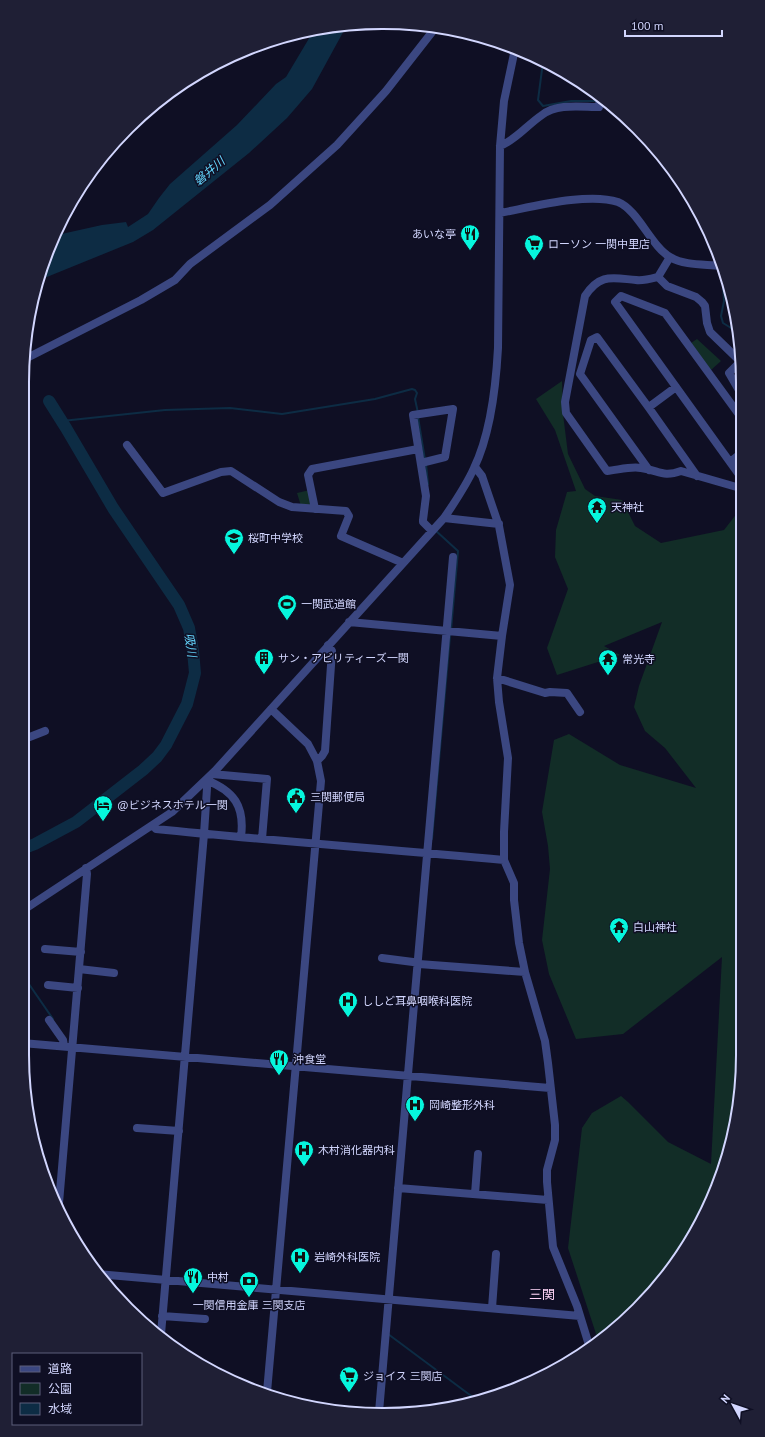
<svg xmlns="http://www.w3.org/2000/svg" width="765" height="1437" font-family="'PT Sans','Noto Sans JP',sans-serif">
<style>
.green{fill:#122d27}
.water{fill:#0d2c44}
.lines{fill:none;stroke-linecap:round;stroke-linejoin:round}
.stream{stroke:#0d2c44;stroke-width:2}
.river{stroke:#0d2c44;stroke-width:12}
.minor{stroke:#3b4781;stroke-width:8}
.labels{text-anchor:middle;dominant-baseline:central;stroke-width:3;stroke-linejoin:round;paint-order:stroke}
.poi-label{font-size:11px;fill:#d2d6fe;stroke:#0f0f24;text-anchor:start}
.water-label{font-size:12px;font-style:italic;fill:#63d4fb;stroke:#0f0f24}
.quarter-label{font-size:13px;fill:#fed4f7;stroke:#0f0f24}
.rim{fill:none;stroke:#d2d6fe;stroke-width:2}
</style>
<rect width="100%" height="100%" fill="#0f0f24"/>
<path class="green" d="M697,339L721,361L711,370L691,343Z
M562,381L563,414L568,454L585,489L595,496L622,500L635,526L661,543L724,530L738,512H740L742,1078L731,1148L696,1233L684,1235H694L620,1325L598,1340L568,1248L582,1128L592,1113L621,1096L628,1102L668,1142L711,1164L722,957L623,1034L576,1039L549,974L542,940L550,869L548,846L542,812L554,740L569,734L620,765L696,788L665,748L645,731L634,707L639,686L662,622L604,646L620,655L557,675L547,648L568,589L555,557L556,530L567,492L576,491L555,430L536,399Z
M310,490L311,507L301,506L297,493Z"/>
<path class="water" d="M347,25L312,89L287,118L249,153L153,230L133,242L37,281L57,235L102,225L126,222L128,227L148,214L159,198L170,184L237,125L276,84L286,77L314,30Z"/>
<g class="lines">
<path class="stream" d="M543,62L538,100L543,106L571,101H598
M602,101L615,108
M625,117L634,133L652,147
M722,268L724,301L721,316L723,323L731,328L738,330
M418,417L425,460
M62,421L165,410L230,408L282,414L375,399L412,389L415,390L417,393L415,399L418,413
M426,464L428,484
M435,530L458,551L451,630
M432,839L450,636
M22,868L26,847
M22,974L53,1019
M388,1334L474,1398"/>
<path class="river" d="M22,849L35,844L76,822L143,770L157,757L166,745L187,704L195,673L193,651L189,628L179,605L113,508L66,428L49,401"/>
<path class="minor" d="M500,146C516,140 527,125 542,115C557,103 581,107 599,107L600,97
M500,213C532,207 588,192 618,202C638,210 651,246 670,257C685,266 705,264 721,266
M670,257L658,277C650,279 643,281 636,280C612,278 600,273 585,296L565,402L566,413L607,471C618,470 631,466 641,468C659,470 662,478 681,471L740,488
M658,277L667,286L696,297L702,302L705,306L707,323L710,332L740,361
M23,360L141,300L175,280L190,264L270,205L337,145L386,91L436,27
M740,362L729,373L740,392
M649,407L676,387
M740,416L665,313L621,296L615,302L740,476
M127,445L163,493L221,472L231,471L279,502L292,507L346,511L349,516L341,536L403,563
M730,462L740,454
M421,463L445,457L453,409L413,415L426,496L423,520V522L432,531
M475,467L482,476L499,526L510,585L502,636L497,678L499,702L508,758L504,832V860L514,883V900L519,943L525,972L545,1041L548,1063L555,1125V1140L547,1170V1182L553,1247L577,1306L589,1345
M649,470L580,374L591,340L597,337L649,408L697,476
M315,509L308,475L312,469L418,449
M444,518L499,524
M349,622L502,636
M497,678L545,693L550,692L567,693L580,712
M22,740L45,731
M317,761L322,756L325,751L332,651L328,645
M212,774L267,779L262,839
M206,780C234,791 245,806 241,837
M153,825L156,829C272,841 388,849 504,860
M22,911L172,812L215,771L444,518C455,502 466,486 474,468C490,435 496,385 498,348L500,146L504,101L515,49
M45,949L81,952
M382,958L413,962L419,964L525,972
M79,969L114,973
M48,985L78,988
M49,1020L63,1040L64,1046
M22,1043L550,1088
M137,1128L179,1131
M398,1188L548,1200
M475,1194L478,1154
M59,1203L87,874L86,868
M97,1274L580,1316
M492,1308L496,1254
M162,1316L205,1319
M161,1334L204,834L207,788L206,780
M267,1392L321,781L317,761L308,744L271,709
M379,1412L413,1016L453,557"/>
</g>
<defs>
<g id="restaurant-pin" transform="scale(1)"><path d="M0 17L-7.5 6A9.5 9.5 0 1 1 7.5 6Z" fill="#06f6dd" stroke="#0f0f24"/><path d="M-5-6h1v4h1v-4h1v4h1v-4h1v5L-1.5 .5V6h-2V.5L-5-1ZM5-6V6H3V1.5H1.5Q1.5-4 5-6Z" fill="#111"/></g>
<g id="supermarket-pin" transform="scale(1)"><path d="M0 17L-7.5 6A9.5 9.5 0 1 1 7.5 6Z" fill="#06f6dd" stroke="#0f0f24"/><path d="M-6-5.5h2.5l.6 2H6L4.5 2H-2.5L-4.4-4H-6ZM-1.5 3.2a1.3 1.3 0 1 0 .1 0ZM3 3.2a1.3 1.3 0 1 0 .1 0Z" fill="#111"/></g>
<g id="temple-pin" transform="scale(1)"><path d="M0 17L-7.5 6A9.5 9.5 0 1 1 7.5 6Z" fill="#06f6dd" stroke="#0f0f24"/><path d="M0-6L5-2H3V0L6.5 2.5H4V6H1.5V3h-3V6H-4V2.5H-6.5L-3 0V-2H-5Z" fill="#111"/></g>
<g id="school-pin" transform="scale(1)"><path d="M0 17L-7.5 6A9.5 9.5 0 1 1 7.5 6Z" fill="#06f6dd" stroke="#0f0f24"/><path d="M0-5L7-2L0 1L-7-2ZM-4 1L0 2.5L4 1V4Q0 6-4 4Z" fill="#111"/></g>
<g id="stadium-pin" transform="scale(1)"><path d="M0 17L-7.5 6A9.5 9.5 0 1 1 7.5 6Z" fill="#06f6dd" stroke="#0f0f24"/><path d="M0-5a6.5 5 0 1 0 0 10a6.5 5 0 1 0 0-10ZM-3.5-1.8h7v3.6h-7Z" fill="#111"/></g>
<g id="building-pin" transform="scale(1)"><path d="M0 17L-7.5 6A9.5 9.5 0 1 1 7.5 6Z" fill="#06f6dd" stroke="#0f0f24"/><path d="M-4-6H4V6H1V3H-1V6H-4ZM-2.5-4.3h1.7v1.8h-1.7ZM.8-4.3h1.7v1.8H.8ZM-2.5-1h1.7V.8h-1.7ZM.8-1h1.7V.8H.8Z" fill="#111"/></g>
<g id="civic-pin" transform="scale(1)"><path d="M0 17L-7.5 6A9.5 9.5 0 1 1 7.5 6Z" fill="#06f6dd" stroke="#0f0f24"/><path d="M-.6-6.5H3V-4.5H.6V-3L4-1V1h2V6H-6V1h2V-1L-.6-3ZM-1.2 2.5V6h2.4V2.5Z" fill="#111"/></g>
<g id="hotel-pin" transform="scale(1)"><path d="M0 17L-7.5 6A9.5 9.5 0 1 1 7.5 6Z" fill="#06f6dd" stroke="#0f0f24"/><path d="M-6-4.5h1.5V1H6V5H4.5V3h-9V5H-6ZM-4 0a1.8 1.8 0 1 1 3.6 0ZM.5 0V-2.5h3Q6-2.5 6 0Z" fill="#111"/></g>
<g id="hospital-pin" transform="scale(1)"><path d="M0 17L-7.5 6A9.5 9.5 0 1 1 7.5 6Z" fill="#06f6dd" stroke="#0f0f24"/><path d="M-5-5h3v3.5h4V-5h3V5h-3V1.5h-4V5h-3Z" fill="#111"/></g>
<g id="bank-pin" transform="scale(1)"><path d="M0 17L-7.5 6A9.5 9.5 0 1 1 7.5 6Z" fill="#06f6dd" stroke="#0f0f24"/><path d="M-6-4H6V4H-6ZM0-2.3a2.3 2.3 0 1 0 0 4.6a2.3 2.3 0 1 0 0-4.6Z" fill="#111"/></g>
</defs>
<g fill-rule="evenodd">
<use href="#restaurant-pin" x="470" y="234"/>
<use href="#supermarket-pin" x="534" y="244"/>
<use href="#temple-pin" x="597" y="507"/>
<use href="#school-pin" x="234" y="538"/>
<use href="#stadium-pin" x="287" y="604"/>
<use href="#building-pin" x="264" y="658"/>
<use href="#temple-pin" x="608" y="659"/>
<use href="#civic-pin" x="296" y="797"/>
<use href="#hotel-pin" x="103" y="805"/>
<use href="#temple-pin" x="619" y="927"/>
<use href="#hospital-pin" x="348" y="1001"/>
<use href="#restaurant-pin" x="279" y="1059"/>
<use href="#hospital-pin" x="415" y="1105"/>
<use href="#hospital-pin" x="304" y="1150"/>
<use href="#hospital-pin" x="300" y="1257"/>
<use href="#restaurant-pin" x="193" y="1277"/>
<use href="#bank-pin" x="249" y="1281"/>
<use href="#supermarket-pin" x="349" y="1376"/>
</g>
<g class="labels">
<g class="poi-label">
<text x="456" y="234" text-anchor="end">あいな亭</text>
<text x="548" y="244">ローソン 一関中里店</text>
<text x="611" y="507">天神社</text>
<text x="248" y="538">桜町中学校</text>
<text x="301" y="604">一関武道館</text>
<text x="278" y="658">サン・アビリティーズ一関</text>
<text x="622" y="659">常光寺</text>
<text x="310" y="797">三関郵便局</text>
<text x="117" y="805">@ビジネスホテル一関</text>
<text x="633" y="927">白山神社</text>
<text x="362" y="1001">ししど耳鼻咽喉科医院</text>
<text x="293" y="1059">沖食堂</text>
<text x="429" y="1105">岡崎整形外科</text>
<text x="318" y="1150">木村消化器内科</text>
<text x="314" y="1257">岩崎外科医院</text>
<text x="207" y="1277">中村</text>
<text x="249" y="1305" text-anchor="middle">一関信用金庫 三関支店</text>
<text x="363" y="1376">ジョイス 三関店</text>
</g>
<g class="water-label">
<text transform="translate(209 171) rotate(-41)">磐井川</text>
<text transform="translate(191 645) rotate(82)">吸川</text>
</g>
<g class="quarter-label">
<text x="542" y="1294">三関</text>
</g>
</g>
<path d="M0 0H765V1437H0ZM382 29H383A353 353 0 0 1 736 382V1055A353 353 0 0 1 383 1408H382A353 353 0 0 1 29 1055V382A353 353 0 0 1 382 29Z" fill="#1f1f35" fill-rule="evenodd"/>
<path class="rim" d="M382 29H383A353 353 0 0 1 736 382V1055A353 353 0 0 1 383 1408H382A353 353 0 0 1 29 1055V382A353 353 0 0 1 382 29Z"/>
<rect x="12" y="1353" width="130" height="72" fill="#0f0f24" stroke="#5d5f7b"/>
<rect x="20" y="1366" width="20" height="6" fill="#3b4781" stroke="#5d5f7b"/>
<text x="48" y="1373" font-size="12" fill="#d2d6fe">道路</text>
<rect x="20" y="1383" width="20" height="12" fill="#122d27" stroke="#5d5f7b"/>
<text x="48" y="1393" font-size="12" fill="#d2d6fe">公園</text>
<rect x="20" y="1403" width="20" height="12" fill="#0d2c44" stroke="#5d5f7b"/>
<text x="48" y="1413" font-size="12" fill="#d2d6fe">水域</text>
<g transform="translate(733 1405) rotate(310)" stroke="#0f0f24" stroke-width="3" paint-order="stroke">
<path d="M0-3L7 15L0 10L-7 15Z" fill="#d2d6fe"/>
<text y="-6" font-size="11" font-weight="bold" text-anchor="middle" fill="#d2d6fe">N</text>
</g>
<path d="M625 30v6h97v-6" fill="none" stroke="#d2d6fe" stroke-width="2"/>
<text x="631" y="30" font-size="12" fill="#d2d6fe" stroke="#0f0f24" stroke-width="3" paint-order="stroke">100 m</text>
</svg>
